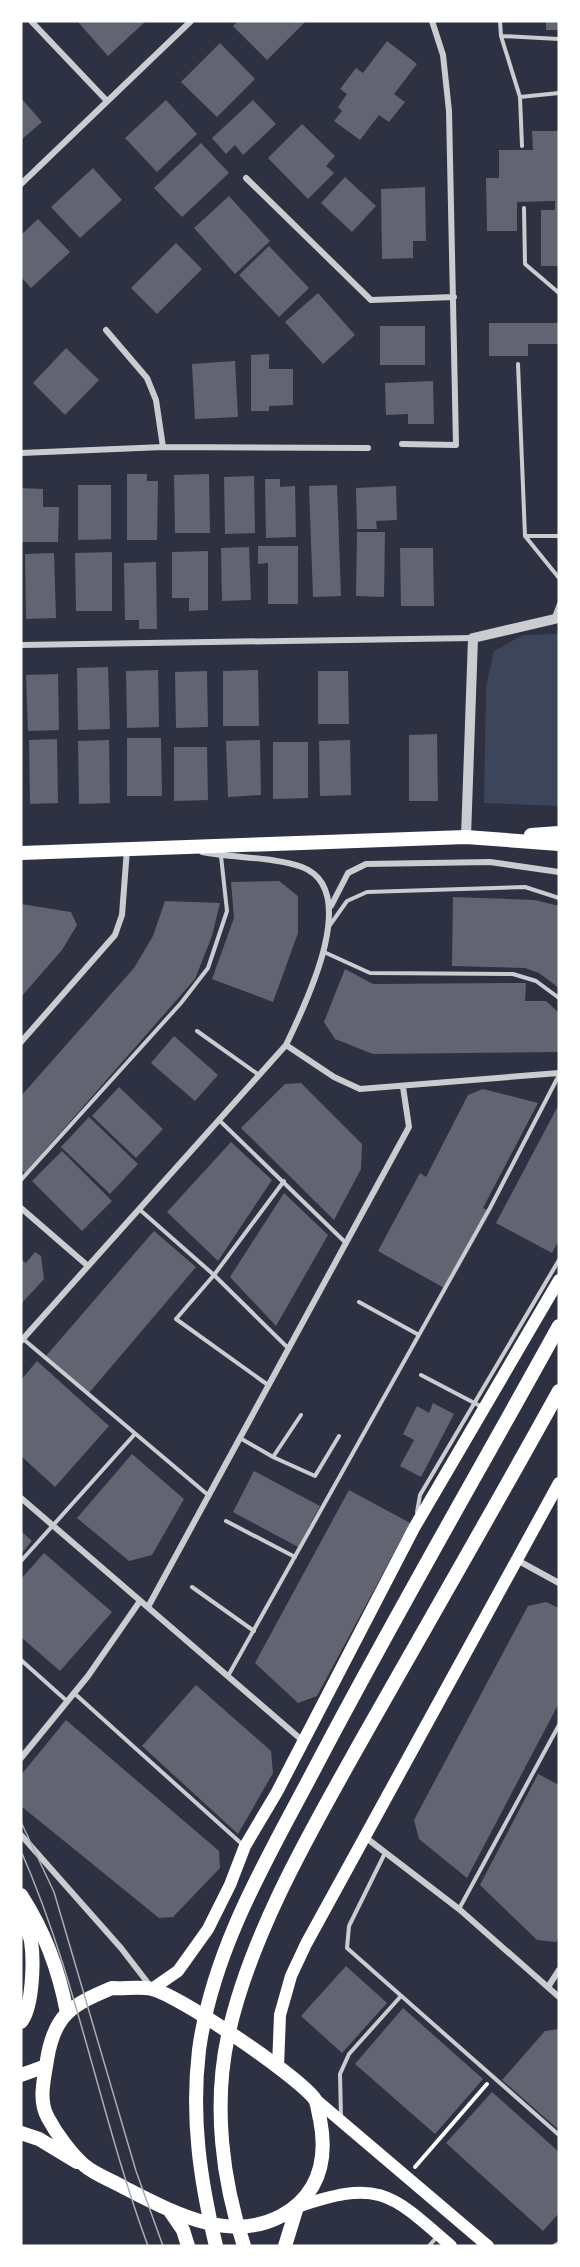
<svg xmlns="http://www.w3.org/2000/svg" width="580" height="2267" font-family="'Exo 2',sans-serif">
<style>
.green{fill:#3c4559}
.building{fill:#626471}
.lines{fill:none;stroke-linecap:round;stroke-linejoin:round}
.path{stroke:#fff;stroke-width:4}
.service{stroke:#caccd0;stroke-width:4}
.minor{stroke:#caccd0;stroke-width:6}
.tertiary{stroke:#caccd0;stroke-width:10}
.secondary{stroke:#fff;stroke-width:12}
.trunk{stroke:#fff;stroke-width:14}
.tram{stroke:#abadb3;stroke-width:1.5}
</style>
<rect width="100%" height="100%" fill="#2d3142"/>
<path class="green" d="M559,634V806L484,803L486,687L494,651L523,635Z"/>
<path class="building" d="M80,21H146L108,56L78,22Z
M238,21H306L267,60L233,26Z
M546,21H559V30H546Z
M387,41L417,64L394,94L405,102L389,122L379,115L360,140L334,121L342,111L338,107L347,94L340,89L356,68L363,73Z
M220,43L255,79L217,117L181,82Z
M21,98L42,122L21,140Z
M166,100L197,134L157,172L125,138Z
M253,100L276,124L243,155L235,145L226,154L212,138Z
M302,124L335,156L326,166L334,173L308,199L268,158Z
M532,131H559V266H541V210H555V201L517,202V231H487L486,178H499V150H533Z
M201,143L229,173L182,217L154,188Z
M93,168L122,200L80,238L51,207Z
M345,177L376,206L352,232L321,203Z
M425,187L426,241H413V258L382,259L381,189Z
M229,196L270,241L235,274L194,228Z
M38,219L70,252L31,288L21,277V235Z
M176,243L202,269L157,314L131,288Z
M269,246L309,288L279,317L239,275Z
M318,293L355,335L323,364L285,322Z
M489,323H559V344H528V356H489Z
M380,326H425V365H380Z
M66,348L99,380L65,415L33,383Z
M269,354V369H293V405L269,406V411H251V355Z
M235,361L238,417L195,419L192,364Z
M433,381L434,424H408V414L386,415L385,383Z
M127,474H147V481H158L157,540H127Z
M209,474L210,533H175L174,475Z
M254,476L255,533L225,534L224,477Z
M265,479H280V487L295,486L296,537L266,538Z
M78,485H111V539L78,540Z
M337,485L341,596L313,597L309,486Z
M396,486L397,520L376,521L377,529H357L356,488Z
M21,488L43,489V507H59L58,542H21Z
M357,532H385L384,597L356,596Z
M258,546H298V604H268V563L258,564Z
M249,547L251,600L222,601L221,548Z
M400,548H433L434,606H401Z
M208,551V610L189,611V598H172V552Z
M112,552V611H76L75,553Z
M54,553L56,618L26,619L25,554Z
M156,562L157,629H139V620H125L124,563Z
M108,667L110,729L78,730L77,668Z
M158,670L159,727L127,728L126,671Z
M258,670L259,726H223V671Z
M207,671L208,727L176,728L175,672Z
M318,671H348L349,724H318Z
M58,674L59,730L28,731L26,675Z
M437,734L438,801H409V735Z
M127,738H161L162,796H127Z
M57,739L58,803L30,804L29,740Z
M109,740L110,803L79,804L78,741Z
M260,740L261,795L228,797L226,741Z
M350,740L351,795L320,796L319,741Z
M273,742H308V798L273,799Z
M174,747H207L208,800L174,801Z
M279,881L298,896V933L273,1002L212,979L234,918L231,882Z
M453,897L535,900L559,906V988L539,973L525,968L452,966Z
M165,901L220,903L212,936L195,979L25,1173L21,1169V1096L134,968L153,936Z
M21,904L71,912L77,925L62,950L21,997Z
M345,969L373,984L526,983L525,1001H546L558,1012V1052L373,1054L335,1039L324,1022Z
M174,1036L218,1075L195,1101L151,1063Z
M301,1083L362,1144L361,1169L334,1220L241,1128L285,1084Z
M119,1087L163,1129L136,1158L92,1116Z
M483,1089L538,1103L483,1208L487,1210L444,1288L378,1251L420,1173L426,1177L468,1095Z
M559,1104V1240L552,1253L496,1223Z
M89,1117L138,1164L110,1194L61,1147Z
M231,1142L272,1180L218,1261L167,1212Z
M62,1151L112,1201L82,1231L32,1181Z
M284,1193L328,1235L276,1326L230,1277Z
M154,1231L196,1267L89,1393L46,1356Z
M35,1252L41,1256L44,1279L21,1304V1259L26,1263Z
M37,1361L109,1426L55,1487L21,1456V1380Z
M433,1403L454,1414L421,1477L400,1466L414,1440L403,1434L417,1406L429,1413Z
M132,1454L184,1499L152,1555L129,1561L77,1518Z
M254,1471L320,1506L298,1547L233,1512Z
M349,1490L410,1523L317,1696L298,1703L255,1663Z
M21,1531L32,1541L21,1554Z
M44,1553L112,1612L60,1671L21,1637V1579Z
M546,1602L559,1608V1703L467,1878L419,1839L414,1820L528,1606Z
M196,1685L271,1751L273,1773L238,1834L142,1746Z
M66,1720L219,1851L220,1868L173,1917L159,1918L21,1806V1775Z
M538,1774L559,1785V1937L556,1942L537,1940L480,1885Z
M346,1966L387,2003L342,2053L301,2016Z
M403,2008L483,2079L435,2134L355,2064Z
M559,2029V2130L502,2080L545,2031Z
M492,2092L559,2152V2213L543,2231L446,2143Z"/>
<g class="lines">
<path class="path" d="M415,2167L487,2084"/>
<path class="service" d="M500,21L501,36L520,97L522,146
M501,36L559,39
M520,97L559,93
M524,208L525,264L559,293
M518,364L525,536L559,578
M526,536H559
M554,617L559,604
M330,925L347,901L367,892L525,887L559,898
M324,952L370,973L513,974L536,981L559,998
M197,1031L259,1075
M219,1120L346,1243
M21,1180L181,1003L208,968L227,911L221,856
M139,1209L214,1275L288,1348
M359,1302L419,1335
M22,1338L208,1495
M421,1375L482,1407
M268,1385L176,1319L214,1275L284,1181
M240,1438L273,1457L315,1476L339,1436
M273,1457L301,1415
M417,1512L420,1495L559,1260
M226,1521L295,1557
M21,1561L134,1435
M192,1587L254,1631
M21,1660L68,1702
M228,1676L490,1208L559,1075
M74,1693L243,1845
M385,1853L349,1926L347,1948L559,2135
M459,1909L559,1725
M341,2117L340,2074L349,2054L401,1996
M429,2246L436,2238
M554,2246L559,2243"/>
<path class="minor" d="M31,21L107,101
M246,178L371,300L454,297
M21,184L191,21
M106,330L147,378L156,400L163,447
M402,444L456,445L449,111L443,55L432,21
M21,453L163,447L368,448
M21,645L473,638
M331,906L348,873L366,864L490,862L559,872
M21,1042L115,935L122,915L127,849
M286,1045L334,1077L360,1089L559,1073
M21,1208L88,1266
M21,1341L286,1045C304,1007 363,890 302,867C275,857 232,858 202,852
M21,1498L303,1741
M517,1560L559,1583
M148,1607L409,1127L403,1087
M21,1758L88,1676L140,1601
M21,1835L121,1948L151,1987
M365,1837L459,1909L559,1997
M548,1987L559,1970"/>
<path class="tertiary" d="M466,837L473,638L559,618"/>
<path class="secondary" d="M152,1989L178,1971L208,1929L230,1885L245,1846L277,1792L414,1528L559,1280
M278,2067L280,2015L291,1976L306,1944L559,1483
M315,2099L488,2246
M297,2207C378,2179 390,2192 451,2246"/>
<path class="trunk" d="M531,835L559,833
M21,853L466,837L559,844
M21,1895C45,1932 59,1970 67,2013
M21,1914C24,1923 29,1932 31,1941C34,1960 33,2007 21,2022
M112,1988C124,1989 140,1986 152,1989C182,1997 294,2074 314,2098C318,2103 318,2113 320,2119C328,2160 319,2195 281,2216C228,2244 171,2211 123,2187C111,2180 94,2174 84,2165C71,2154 56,2133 48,2118C38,2100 44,2080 47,2060C54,2015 71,2005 112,1988Z
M21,2075L46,2066
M21,2133L39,2139L77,2162
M170,2211L183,2230L188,2246
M216,2246C200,2180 191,2118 199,2050C213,1947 269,1856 316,1766C394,1617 478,1473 559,1326
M244,2246C222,2180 213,2105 228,2036C250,1934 313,1827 364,1736C429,1621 495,1507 559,1391
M285,2246L297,2207"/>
<path class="tram" d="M21,1822L54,1892L136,2171L163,2246
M21,1851C77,1978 100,2116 148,2246"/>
</g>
<rect width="580" height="2267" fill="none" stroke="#ffffff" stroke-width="45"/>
</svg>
